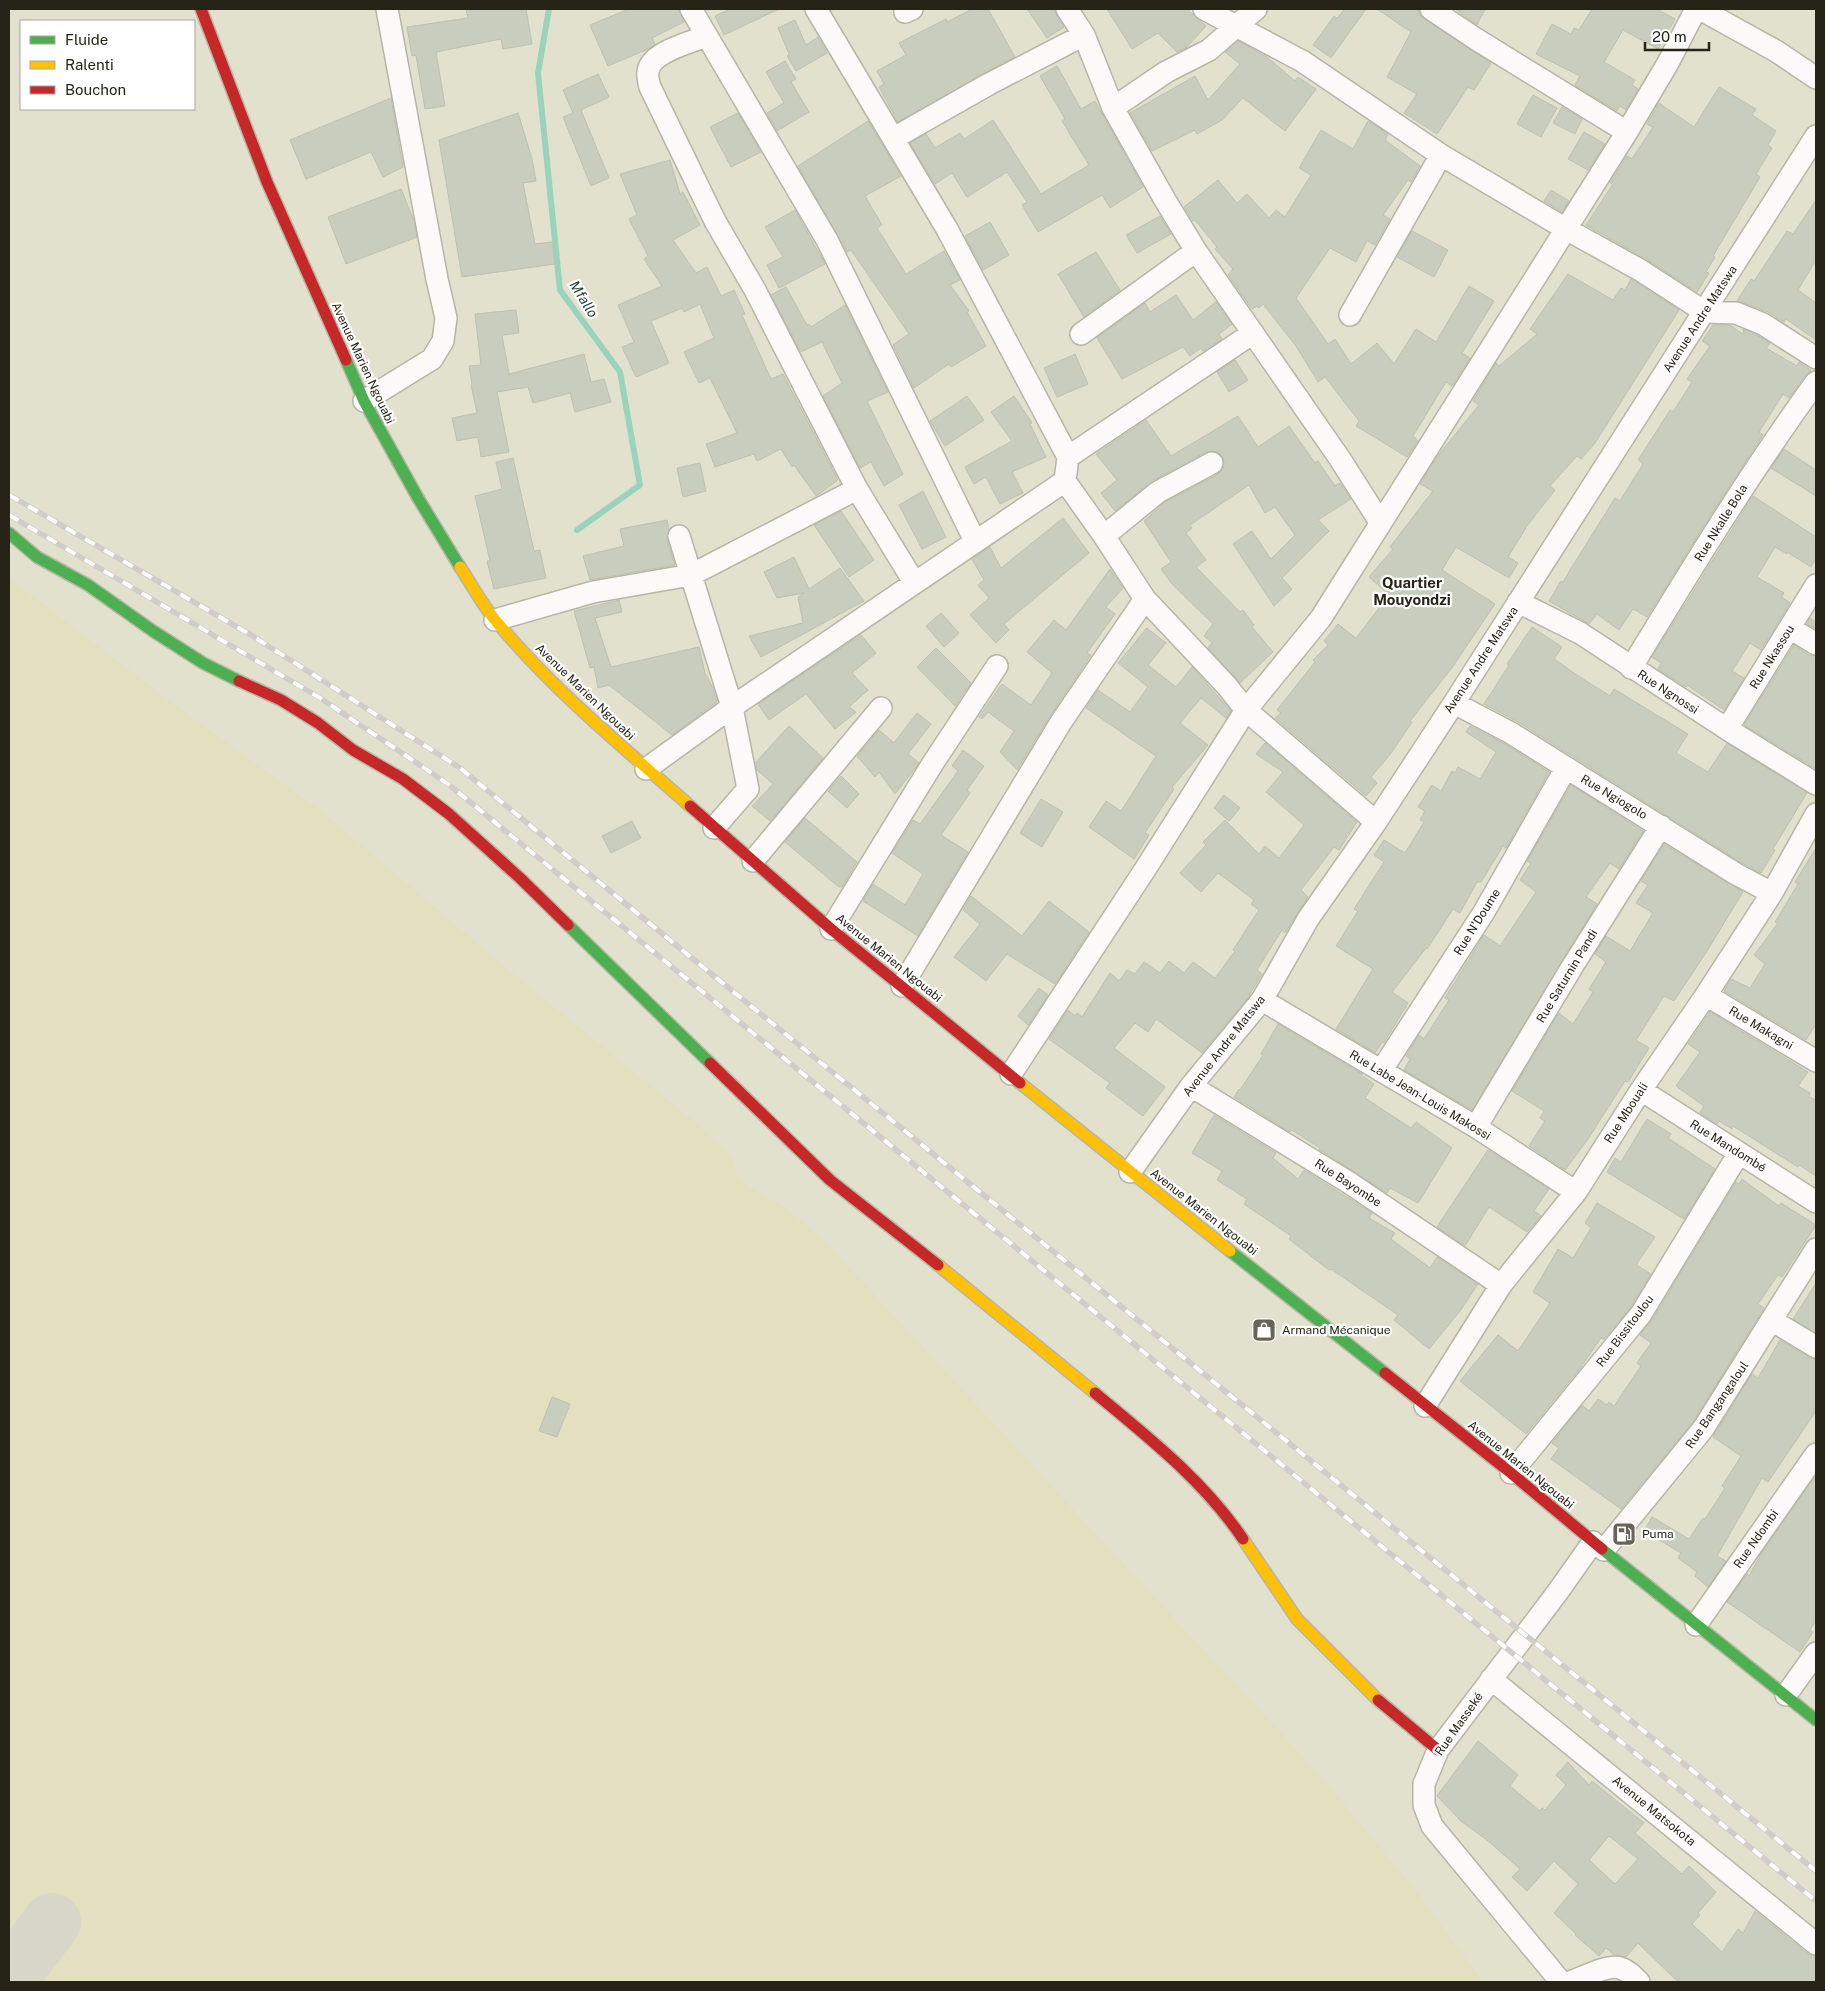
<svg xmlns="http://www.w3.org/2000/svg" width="1825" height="1991" font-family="'Public Sans',sans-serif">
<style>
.built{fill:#e2e0bf}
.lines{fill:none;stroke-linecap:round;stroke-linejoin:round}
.stream{stroke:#9ad3bc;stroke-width:6}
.taxiway{stroke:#d8d7ca;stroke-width:58}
.building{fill:#c9cdbe;stroke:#bdc1b2;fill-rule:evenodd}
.street-casing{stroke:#b7b6a6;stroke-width:24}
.fast-casing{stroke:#b7b6a6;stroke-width:14}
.slow-casing{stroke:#b7b6a6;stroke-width:14}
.jam-casing{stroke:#b7b6a6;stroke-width:14}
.street{stroke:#fbfaf8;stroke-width:21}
.fast{stroke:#4caf50;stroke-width:11}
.slow{stroke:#ffc107;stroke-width:11}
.jam{stroke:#c62828;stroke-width:11}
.rail-casing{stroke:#cecdc8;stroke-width:5.5}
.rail{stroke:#fff;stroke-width:4;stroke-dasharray:11;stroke-linecap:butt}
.labels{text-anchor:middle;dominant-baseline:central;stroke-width:4.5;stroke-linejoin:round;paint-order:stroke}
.street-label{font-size:12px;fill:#252416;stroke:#fff}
.poi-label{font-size:12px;fill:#252416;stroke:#fff;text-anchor:start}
.water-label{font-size:14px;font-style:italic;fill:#1e4339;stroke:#fff}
.quarter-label{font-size:15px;font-weight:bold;fill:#252416;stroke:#fff}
</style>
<rect width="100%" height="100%" fill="#e2e1cd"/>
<path class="built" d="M9,579L33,596L170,701L325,814L515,975L688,1116L733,1157L737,1175L742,1181L752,1189L784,1206L825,1241L1185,1630L1265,1715L1330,1787L1418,1893L1483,1982H9Z"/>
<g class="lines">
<path class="stream" d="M549,9L538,73L560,290L620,372L640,485L577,530"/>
<path class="taxiway" d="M9,1979L52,1922"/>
</g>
<path class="building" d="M466,9H526L532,44L503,49L501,39L436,52L445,106L425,109L416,55L412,56L407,27L468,18Z
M629,9H679L684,22L652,38L655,44L648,49L608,66L590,25Z
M730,9H779L724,35L715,16Z
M972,9H988L1015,57L898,122L879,87L884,84L877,71L906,55L899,43L946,19L947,22Z
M1027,9H1055L1057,16L1064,27L1047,38Z
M1107,9H1187L1206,26L1186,48L1177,52L1158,33L1132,49Z
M1345,9H1366L1331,58L1313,45L1334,16L1337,18Z
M1377,9H1419L1420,15L1424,19L1491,63L1474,90L1468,87L1437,134L1404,113L1417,94L1387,77L1411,32Z
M1455,9H1485L1477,25Z
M1592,9H1657L1675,19L1658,49L1623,30L1604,62L1635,80L1632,85L1638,89L1626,110L1620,106L1617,111L1575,85L1580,76L1536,54L1552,24L1571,34L1574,28L1579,30Z
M795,20L806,45L818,37L827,53L796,71L787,56L789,54L778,28Z
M1238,41L1267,57L1295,81L1298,77L1316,89L1285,131L1243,98L1222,120L1197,134L1195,130L1152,151L1130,113L1195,76L1208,100L1240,64L1225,52Z
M785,61L796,79L791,82L809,112L777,131L767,113L784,103L766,72Z
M1057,66L1081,109L1095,101L1143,187L1110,208L1102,195L1038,232L1022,205L1027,202L1007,172L967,197L952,173L935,184L910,143L926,134L935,148L960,133L964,139L993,120L1041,194L1089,165L1062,121L1065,119L1040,76Z
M598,74L609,97L581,110L609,178L591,186L563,117L573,113L563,90Z
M1719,87L1756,109L1752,115L1776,131L1768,145L1772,148L1756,174L1760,177L1713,256L1715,257L1706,272L1709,273L1697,292L1646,259L1586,225L1613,184L1610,183L1627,156L1632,159L1653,127L1647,124L1659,103L1694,127Z
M1533,95L1557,108L1541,137L1517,124Z
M391,98L403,167L383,177L371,152L306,179L290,140Z
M1562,107L1582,119L1575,134L1553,123Z
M518,113L532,159L536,181L523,183L535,244L552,242L555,264L462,277L439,140Z
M738,113L761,152L731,167L710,127Z
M868,121L901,176L865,196L882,225L877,228L906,274L944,251L960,280L950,285L969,311L967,312L986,346L951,367L949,364L914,388L893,345L909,334L851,250L847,252L798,166Z
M1368,121L1388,134L1385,140L1420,166L1411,182L1408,180L1383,215L1390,219L1375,245L1367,241L1356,262L1330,248L1296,298L1328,344L1335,339L1351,364L1377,343L1394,364L1416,329L1436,342L1469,286L1494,301L1462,353L1470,358L1452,386L1446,382L1413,436L1418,441L1407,457L1356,426L1359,421L1325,377L1318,382L1296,346L1263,304L1259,308L1257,306L1252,309L1228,275L1233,269L1215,249L1217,247L1195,220L1193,221L1184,207L1218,180L1237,203L1247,194L1269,218L1276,210L1285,217L1311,175L1299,168L1321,130L1353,149Z
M1584,132L1605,144L1588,170L1568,159Z
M670,160L680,194L683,192L700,225L673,240L696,273L707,267L721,296L734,290L745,314L742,315L771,379L783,374L838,480L816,496L794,465L792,467L781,449L757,461L754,454L715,467L706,444L737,433L710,378L699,383L684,352L714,338L700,304L684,312L682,308L651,321L669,363L636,377L622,347L634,342L618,305L662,286L644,259L648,256L629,219L637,215L620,174Z
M401,189L414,221L417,237L346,264L328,217Z
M1551,190L1569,201L1562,212L1544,201Z
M1816,200V260L1798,290L1816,303V340L1786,319L1784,322L1768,312L1737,301L1751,279L1754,281L1787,231L1793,234Z
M795,210L825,264L779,288L767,265L783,257L765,227Z
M1160,216L1171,234L1137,253L1126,235Z
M990,222L1009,255L983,270L965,236Z
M1412,231L1448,250L1434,277L1397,257Z
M1096,252L1120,290L1084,317L1058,274Z
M1568,274L1613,300L1621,288L1625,290L1631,279L1679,310L1595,443L1581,459L1577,456L1550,486L1555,490L1527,526L1508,557L1518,563L1509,578L1456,547L1442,570L1495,604L1451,669L1410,721L1412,722L1392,752L1371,777L1377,783L1366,796L1275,718L1281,713L1277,710L1315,662L1313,660L1328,645L1324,641L1338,624L1356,638L1389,595L1369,577L1393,549L1390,547L1433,491L1420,484L1436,458L1479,405L1473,401L1496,363L1499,366L1537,334L1530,329Z
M786,287L807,325L809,324L811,327L845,305L888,392L867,401L903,474L884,486L871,462L860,468L823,396L842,383L822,342L801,352L771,295Z
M1176,295L1193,320L1216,302L1232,324L1219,334L1222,339L1203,351L1201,348L1190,356L1183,347L1122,379L1097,338L1145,303L1150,312Z
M516,310L519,333L502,335L509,374L584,354L591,382L604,379L611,402L575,412L570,393L533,403L528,387L497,392L509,452L481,457L478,437L457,441L452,418L477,413L471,385L472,384L469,366L481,365L475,314Z
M1713,325H1730L1744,335L1743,329L1757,335L1770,343L1766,348L1797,366L1799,362L1811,370L1806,375L1789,398L1783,394L1759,432L1763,435L1710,516L1647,617L1633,609L1619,630L1597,614L1589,624L1549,601L1561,581L1563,582L1570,570L1615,498L1620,501L1643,464L1638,460L1670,410L1673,412L1692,382L1687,379L1710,346L1702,341Z
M1075,354L1088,384L1057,397L1044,368Z
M1235,360L1248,380L1229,392L1217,372Z
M967,396L984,420L945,446L930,421Z
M1014,396L1032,423L1030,424L1046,457L1012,472L1023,493L1000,504L986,477L974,484L965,467L1012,441L991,412Z
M1238,416L1258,447L1289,426L1315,463L1318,461L1335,486L1340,483L1351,499L1318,520L1329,531L1282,578L1292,589L1274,606L1233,544L1252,531L1271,559L1295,535L1275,507L1265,513L1249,485L1190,525L1192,528L1186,533L1206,560L1196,567L1240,612L1243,610L1254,625L1252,627L1273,652L1240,683L1208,648L1212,643L1204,636L1213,624L1172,584L1161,569L1171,562L1144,521L1165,502L1218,474L1223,469L1224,464L1223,457L1218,452L1213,451L1206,452L1152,481L1115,511L1101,493L1117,480L1096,454L1146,420L1171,456Z
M1784,449L1816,470V496L1771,468Z
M513,458L534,551L540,550L546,578L494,589L487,561H490L475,496L502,489L496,462Z
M700,463L706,491L683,497L677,468Z
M923,491L946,537L922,549L899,505Z
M1753,496L1816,537V558L1811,567L1787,552V554L1775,547L1757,577L1784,593L1782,597L1790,603L1761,650L1750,643L1732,671L1744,678L1724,710L1687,685L1686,687L1658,669L1661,663L1652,657Z
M841,511L874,560L849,577L814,525Z
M1063,518L1089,553L1004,624L1009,630L996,643L970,615L989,598L978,585L984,580L972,559L990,547L1001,568Z
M667,520L669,530L667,540L675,565L590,580L583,556L624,546L620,529Z
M794,557L809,589L840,568L864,601L761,657L749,636L803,623L798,597L804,593L777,598L764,572Z
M1110,569L1123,588L1106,607L1115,614L1087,653L1091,655L1050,716L1017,770L1000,752L1014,731L988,712L982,719L979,717L1002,684L1031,705L1052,673L1027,652L1054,620L1066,630Z
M619,600L622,612L595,618L611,667L699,647L705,673L713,688L717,702L672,735L609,685L598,688L594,667L590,668L574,611Z
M941,613L959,633L944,647L926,626Z
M1810,618L1816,622V629L1807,624Z
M1532,627L1562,647L1554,659L1580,677L1610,696L1614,689L1688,734L1676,753L1708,772L1727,743L1807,793L1773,849L1775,850L1761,873L1742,863L1518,722L1484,704L1509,665L1507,664Z
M1147,628L1166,643L1148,665L1176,687L1192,667L1231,711L1226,718L1201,698L1180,723L1208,745L1172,787L1174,789L1145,833L1149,835L1134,859L1089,827L1106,801L1121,811L1156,756L1086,708L1098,690L1130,712L1148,687L1118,663Z
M861,635L876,653L852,673L868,690L849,707L856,712L835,729L806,694L769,720L758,704Z
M1794,645L1809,655L1816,656V769L1744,725Z
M936,648L971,683L955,706L917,667Z
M917,713L931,724L908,754L919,763L895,794L879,772L875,777L857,756L879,730L894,743Z
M789,726L823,758L770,821L752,806L773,784L757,770L756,762Z
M1470,726L1505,744L1549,772L1506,848L1503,846L1481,882H1477L1460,913L1453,909L1427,949L1426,948L1392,992L1408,1003L1384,1043L1382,1042L1375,1053L1336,1029L1373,969L1336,946L1358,911L1354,909L1384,862L1374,855L1384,840L1405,853L1424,822L1420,820L1425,811L1418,807L1432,785L1441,791L1452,771L1455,773L1458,767L1480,779L1496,752L1466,732Z
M1265,743L1357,822L1339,850L1334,847L1301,890L1308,897L1288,928L1285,933L1282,930L1257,970L1262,974L1247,999L1202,1053L1156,1019L1148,1032L1135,1023L1114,1048L1165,1087L1143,1116L1106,1088L1110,1083L1049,1039L1068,1010L1075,1016L1077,1013L1082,1017L1110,973L1119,981L1127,970L1135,974L1144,962L1160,973L1169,961L1184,973L1193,962L1215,978L1235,951L1233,950L1259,910L1251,904L1254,900L1218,873L1201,892L1180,873L1206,845L1203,842L1225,820L1259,854L1265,846L1279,858L1304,825L1266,792L1283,772L1256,754Z
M963,750L984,766L967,790L970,793L941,835L968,852L918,936L863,901L873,884L905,905L923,874L892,853L913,820L920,824L958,771L952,766Z
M841,776L859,794L847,808L828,791Z
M1571,785L1643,831L1619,869L1610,863L1586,897L1597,904L1472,1110L1404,1070L1410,1059L1406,1056L1419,1035L1424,1039L1449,1000L1445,998L1484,935L1500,946L1536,892L1520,880L1531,863L1527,861Z
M1224,795L1240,808L1229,821L1214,808Z
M1041,799L1063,812L1042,847L1020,833Z
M805,818L857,862L842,887H839L785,842Z
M632,821L641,838L611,853L602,836Z
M1664,844L1743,892L1707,951L1674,1001L1664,996L1636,1040L1649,1048L1628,1082L1625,1081L1588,1139L1565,1170L1529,1146L1545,1121L1540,1118L1544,1111L1512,1091L1559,1013L1573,1024L1593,992L1589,989L1606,962L1595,954L1606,936L1630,951L1653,913L1636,903L1648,885L1641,881Z
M1816,848V1024L1806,1040L1724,991L1731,979L1750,988L1765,964L1754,955L1778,923L1775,922L1798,884L1795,882Z
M971,896L1022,936L1049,901L1089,932L1055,984L1007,954L986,981L954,957L980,924L963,910Z
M1039,988L1048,995L1028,1025L1018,1016Z
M1710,1012L1808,1072L1798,1086L1810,1093L1809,1097L1816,1100V1176L1799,1165L1798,1167L1733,1126L1732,1129L1719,1121L1717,1124L1700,1113L1704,1106L1676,1086L1700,1052L1688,1044Z
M1278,1024L1362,1074L1361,1075L1374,1084L1365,1098L1411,1128L1416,1122L1452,1148L1418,1203L1390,1188L1387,1193L1319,1149L1320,1148L1292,1130L1290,1132L1234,1097L1239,1089L1240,1090L1263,1055L1261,1054Z
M1214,1115L1276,1153L1273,1158L1298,1179L1304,1170L1372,1213L1369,1218L1395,1233L1391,1239L1430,1268L1437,1257L1478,1284L1460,1311L1429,1349L1394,1320L1398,1315L1331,1269L1329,1270L1289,1239L1291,1236L1244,1204L1247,1199L1217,1180L1222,1171L1192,1153Z
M1647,1119L1671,1134L1668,1138L1715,1169L1684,1219L1607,1172L1615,1158L1621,1162Z
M1488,1150L1549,1189L1534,1211L1541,1216L1527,1232L1489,1207L1465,1246L1437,1227Z
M1742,1179L1779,1206L1781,1203L1816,1225L1782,1277L1778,1275L1758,1304L1764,1308L1693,1422L1621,1509L1551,1459L1559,1448L1552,1443L1582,1405L1589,1411L1598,1399L1607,1405L1609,1402L1614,1406L1641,1366L1637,1363L1651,1343L1640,1335L1652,1320L1736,1182L1739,1184Z
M1597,1203L1655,1237L1636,1265L1651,1274L1631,1307L1604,1339L1601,1338L1578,1371L1526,1434L1460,1381L1498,1335L1518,1351L1550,1303L1533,1292L1558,1249L1573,1258L1591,1228L1585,1223Z
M1816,1283V1333L1793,1319Z
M1780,1340L1810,1358L1816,1359V1411L1768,1482L1762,1478L1717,1556L1726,1561L1708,1587L1695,1576L1697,1572L1678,1558L1681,1553L1644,1531L1652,1517L1689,1539L1703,1518L1705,1519L1725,1488L1722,1486L1741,1456L1713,1437L1752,1374L1758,1378Z
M552,1397L570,1404L557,1437L539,1431Z
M1816,1475V1620L1810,1630L1813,1632L1800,1652L1727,1602L1747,1574L1749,1576L1761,1554Z
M1478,1741L1518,1775L1510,1786L1540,1811L1542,1808L1545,1810L1566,1785L1556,1775L1568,1762L1589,1785L1592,1781L1644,1823L1635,1833L1682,1874L1689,1866L1716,1892L1698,1913L1700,1915L1692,1924L1722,1952L1738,1929L1743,1933L1755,1911L1808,1954L1816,1956V1982H1678L1638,1943L1626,1957L1614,1955L1606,1948L1599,1956L1575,1935L1576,1934L1554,1913L1578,1884L1554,1861L1527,1891L1512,1877L1520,1869L1487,1840L1461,1821L1437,1796ZM1609,1836L1638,1859L1615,1884L1589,1860Z"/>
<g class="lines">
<g class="street-casing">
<path id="street" d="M691,9L827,240L975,541
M816,9L947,229L1068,457L1065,481L1104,536L1145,599L1226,685L1246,710L1376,822
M1067,9L1084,35L1113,108L1165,200L1196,251L1340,459L1380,522
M1204,9L1302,61L1441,155L1566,229L1640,270L1705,312L1736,313L1763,324L1816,358
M1431,9L1476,39L1627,132
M1700,9L1776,51L1816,78
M905,12L912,9
M706,36C689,43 650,52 648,72C647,76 649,83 650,87L715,221L755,290L857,489L914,582
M1113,108L1166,72L1209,50L1256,9
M894,138L989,84L1084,35
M1350,315L1441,155
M1081,334L1196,251
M364,401L432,359L443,341L446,318L437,279L387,9
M1068,457L1253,333
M679,536L732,707L748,789L714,828
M1104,536L1158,492L1212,463
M1518,602L1580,633L1727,729L1816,784
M495,620L593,592L691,575L857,489
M1790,628L1816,644
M1631,668C1690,571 1749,474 1816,382
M1454,703L1511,733L1736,874L1772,893
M1727,729L1816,585
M646,769L732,707L1065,481
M753,861L881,708
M831,929L933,763L997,666
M902,986L1061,722L1145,599
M1706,995L1816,1061
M1262,1000L1476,1127L1576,1192
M1381,1071L1484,912L1566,768
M1011,1074L1146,868L1246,710L1321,618L1627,132L1668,63L1696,9
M1191,1086L1348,1182L1501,1285
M1641,1090L1816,1202
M1476,1127L1572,967L1661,826
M1130,1172L1191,1086L1262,1000L1308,919L1376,822L1454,703L1816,136
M1773,1321L1816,1347
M1425,1406L1501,1285L1576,1192L1641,1090L1706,995L1772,893L1816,814
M1511,1473L1641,1314L1739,1153
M1604,1550L1703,1429L1816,1249
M1696,1625L1816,1454
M1491,1679L1816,1944
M1786,1695L1816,1653
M1561,1982L1432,1826L1424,1805V1784L1438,1750L1557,1593L1593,1542
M1570,1982C1582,1978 1608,1964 1620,1968C1628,1970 1634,1977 1639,1982"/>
</g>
<g class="fast-casing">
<path id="fast" d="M346,360L364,401L418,498L460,567
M9,533L37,557L88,585L153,631L203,663L239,681
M568,925L710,1063
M1230,1251L1385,1373
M1602,1549L1816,1720"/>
</g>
<g class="slow-casing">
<path id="slow" d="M460,567C472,585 482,605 496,621C553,690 623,747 690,806
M1020,1083L1230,1251
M938,1265L1095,1393
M1243,1539L1297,1619L1378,1700"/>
</g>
<g class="jam-casing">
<path id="jam" d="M201,9L267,182L346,360
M239,681L281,700L318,723L353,750L403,779L449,814L520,878L568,925
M690,806L831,929L1020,1083
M710,1063L830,1180L938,1265
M1385,1373L1511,1473L1602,1549
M1095,1393C1148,1437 1204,1481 1243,1539
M1378,1700L1438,1750"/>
</g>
<use href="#street" class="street"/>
<use href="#fast" class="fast"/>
<use href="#slow" class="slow"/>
<use href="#jam" class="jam"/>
<g class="rail-casing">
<path id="rail" d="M9,495L251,635L460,768L687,954L1816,1871
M9,515L320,698L448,784L1816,1901"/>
</g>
<use href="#rail" class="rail"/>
</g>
<defs>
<g id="shop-square" transform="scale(1.25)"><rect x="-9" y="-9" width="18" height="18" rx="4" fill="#676656" stroke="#fff"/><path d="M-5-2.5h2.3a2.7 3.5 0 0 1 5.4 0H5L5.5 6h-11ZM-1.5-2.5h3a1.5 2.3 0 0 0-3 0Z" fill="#fff"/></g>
<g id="fuel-square" transform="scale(1.25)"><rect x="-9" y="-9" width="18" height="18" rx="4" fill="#676656" stroke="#fff"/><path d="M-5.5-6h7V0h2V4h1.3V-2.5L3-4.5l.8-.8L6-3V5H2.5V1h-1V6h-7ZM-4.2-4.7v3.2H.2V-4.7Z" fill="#fff"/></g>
</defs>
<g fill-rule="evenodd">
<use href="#shop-square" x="1264" y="1330"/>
<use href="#fuel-square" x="1624" y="1534"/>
</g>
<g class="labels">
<g class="street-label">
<text transform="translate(1700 319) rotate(-57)">Avenue Andre Matswa</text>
<text transform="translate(363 363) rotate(65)">Avenue Marien Ngouabi</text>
<text transform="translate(1721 523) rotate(-58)">Rue Nkalle Bola</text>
<text transform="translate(1772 657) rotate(-58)">Rue Nkassou</text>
<text transform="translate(1481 660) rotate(-57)">Avenue Andre Matswa</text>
<text transform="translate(585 692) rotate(44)">Avenue Marien Ngouabi</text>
<text transform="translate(1668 692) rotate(33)">Rue Ngnossi</text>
<text transform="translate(1614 797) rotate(31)">Rue Ngiogolo</text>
<text transform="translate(1477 922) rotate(-58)">Rue N'Doume</text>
<text transform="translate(889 958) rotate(39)">Avenue Marien Ngouabi</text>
<text transform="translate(1567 976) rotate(-59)">Rue Saturnin Pandi</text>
<text transform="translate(1761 1028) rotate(31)">Rue Makagni</text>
<text transform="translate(1224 1046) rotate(-52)">Avenue Andre Matswa</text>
<text transform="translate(1420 1095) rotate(31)">Rue Labe Jean-Louis Makossi</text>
<text transform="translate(1626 1113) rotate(-57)">Rue Mbouali</text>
<text transform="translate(1728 1146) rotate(32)">Rue Mandombé</text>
<text transform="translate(1348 1183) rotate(33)">Rue Bayombe</text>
<text transform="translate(1204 1212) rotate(38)">Avenue Marien Ngouabi</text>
<text transform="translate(1625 1331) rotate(-53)">Rue Bissitoulou</text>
<text transform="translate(1717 1405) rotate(-56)">Rue Bangangaloul</text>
<text transform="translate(1521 1465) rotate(39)">Avenue Marien Ngouabi</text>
<text transform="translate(1756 1539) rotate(-55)">Rue Ndombi</text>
<text transform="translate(1459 1724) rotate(-55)">Rue Masseké</text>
<text transform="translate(1654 1811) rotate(39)">Avenue Matsokota</text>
</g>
<g class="poi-label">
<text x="1282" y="1330">Armand Mécanique</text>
<text x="1642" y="1534">Puma</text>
</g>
<g class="water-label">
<text transform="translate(584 299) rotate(58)">Mfallo</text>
</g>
<g class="quarter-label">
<text x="1412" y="582">Quartier<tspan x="1412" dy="17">Mouyondzi</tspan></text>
</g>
</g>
<rect width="1825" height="1991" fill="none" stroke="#252416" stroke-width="20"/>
<rect x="20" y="20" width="175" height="90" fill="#ffffff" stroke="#a8a7a2"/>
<rect x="30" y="36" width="25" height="8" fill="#4caf50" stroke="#a8a7a2"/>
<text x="65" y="45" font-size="15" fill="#252416">Fluide</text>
<rect x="30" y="61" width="25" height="8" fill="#ffc107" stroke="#a8a7a2"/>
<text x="65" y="70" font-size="15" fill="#252416">Ralenti</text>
<rect x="30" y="86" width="25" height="8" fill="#c62828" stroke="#a8a7a2"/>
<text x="65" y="95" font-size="15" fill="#252416">Bouchon</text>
<path d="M1645 42v8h64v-8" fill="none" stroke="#252416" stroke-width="2.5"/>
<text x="1652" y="42" font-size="15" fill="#252416" stroke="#ffffff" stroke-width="4" paint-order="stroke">20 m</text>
</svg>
